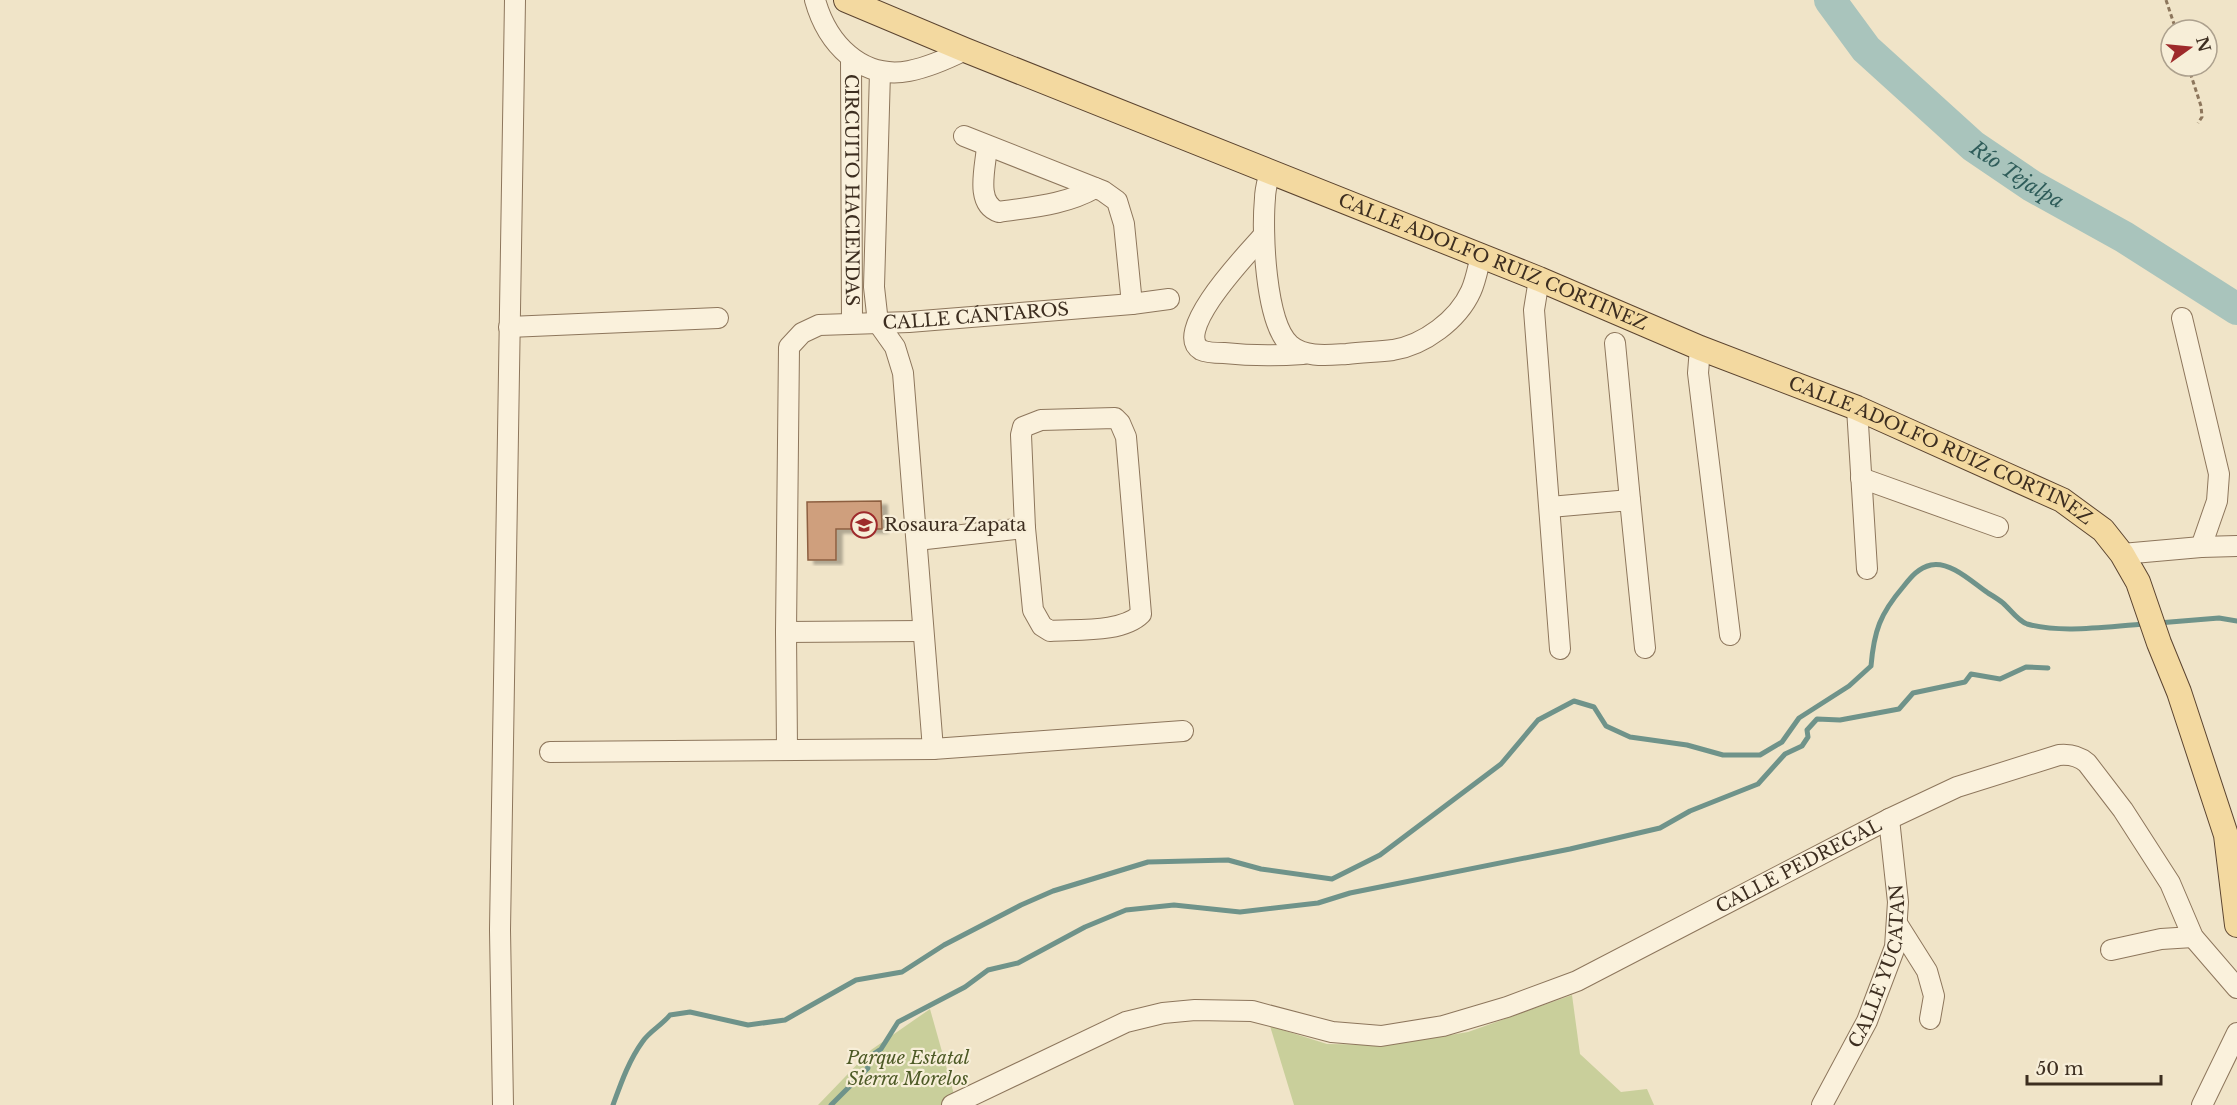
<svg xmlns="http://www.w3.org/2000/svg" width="2237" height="1105" font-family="'Libre Baskerville',serif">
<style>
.green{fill:#c9cf9b}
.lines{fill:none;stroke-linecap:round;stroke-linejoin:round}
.stream{stroke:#6f938a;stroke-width:5}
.river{stroke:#a9c4bc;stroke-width:32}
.building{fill:#cf9f7d;stroke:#8d5f41;stroke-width:1.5;filter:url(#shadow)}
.minor-casing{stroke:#8d765c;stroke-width:22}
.major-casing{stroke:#5b4430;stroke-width:26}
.path{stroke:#8d765c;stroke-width:3;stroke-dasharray:4.5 3;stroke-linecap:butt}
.minor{stroke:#faf1dc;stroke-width:20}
.major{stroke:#f3d9a0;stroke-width:24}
.labels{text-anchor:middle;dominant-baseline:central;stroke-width:4.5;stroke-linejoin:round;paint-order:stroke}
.street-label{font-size:18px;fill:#3d2e20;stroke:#f7eed8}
.poi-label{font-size:18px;fill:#3d2e20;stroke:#f7eed8;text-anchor:start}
.park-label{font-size:18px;font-style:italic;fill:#4d5a26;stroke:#f7eed8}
.water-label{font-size:20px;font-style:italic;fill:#2f5d5a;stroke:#f7eed8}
</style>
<defs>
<filter id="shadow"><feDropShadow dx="6" dy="4" stdDeviation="1.5" flood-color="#0004"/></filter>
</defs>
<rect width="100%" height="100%" fill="#f0e4c8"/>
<path class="green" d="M1572,995L1580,1054L1621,1092L1647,1089L1654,1105H1294L1270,1026L1327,1044L1390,1045L1468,1032Z
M930,1009L957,1105H818L871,1050Z"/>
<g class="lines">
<path class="stream" d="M2158,623L2219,618L2237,621
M613,1105C621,1083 629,1060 643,1041C650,1031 662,1025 670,1015L690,1012L748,1025L785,1020L856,980L902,972L944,945L1021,905L1053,891L1148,862L1228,860L1261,869L1332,879L1380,855L1501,764L1538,720L1574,701L1594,707L1606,726L1630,737L1687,745L1723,755H1760L1782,742L1799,718L1849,686L1871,666C1874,631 1880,614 1903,587C1911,577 1918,568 1931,565C1951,561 1973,583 1988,593C1993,596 1998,599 2003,603C2010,609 2018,621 2027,624C2062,634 2110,626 2146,624
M831,1105L868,1068L866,1059L881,1049L898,1022L965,987L988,970L1018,963L1085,927L1126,910L1174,905L1240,912L1318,903L1350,893L1570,849L1660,828L1690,811L1758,784L1785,754L1802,746L1808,737L1807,730L1817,719L1840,720L1899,709L1913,693L1965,682L1971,674L2000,679L2026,667L2048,668"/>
<path class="river" id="s1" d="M1830,0L1866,49L1973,146L2032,186L2124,237L2237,309"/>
</g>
<path class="building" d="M881,501L882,529H836V560H808L807,502Z"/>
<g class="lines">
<g class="minor-casing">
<g id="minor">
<path d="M815,0C827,43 861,80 909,71C929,67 947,59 965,50"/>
<path id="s2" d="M851,58L852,323"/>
<path d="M880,72L874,287L878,323L895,347L903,373L933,749"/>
<path d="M964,136L1103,191L1117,201L1124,224L1132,304"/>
<path d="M987,146C986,166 974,204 999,212C1032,207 1065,205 1095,188"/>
<path d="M1270,171C1268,180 1265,189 1265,198C1262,231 1265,323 1290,345C1305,358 1328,355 1347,354C1362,352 1378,352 1393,350C1424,345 1458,320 1471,291C1476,280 1478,267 1481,256"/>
<path d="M1263,236C1250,251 1171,332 1201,350C1207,353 1217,353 1224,353C1251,356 1276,356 1303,354"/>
<path d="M1539,279L1534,310L1560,649"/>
<path d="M2182,318L2219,474L2217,501L2201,547"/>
<path d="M509,327L718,318"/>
<path d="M1615,343L1630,500"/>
<path d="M1700,348L1698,373L1730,635"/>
<path d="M1857,408L1867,569"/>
<path d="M1115,418L1120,423L1126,437L1141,614C1122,633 1076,629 1050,631L1042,626L1033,610L1025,528L1021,435L1023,427L1041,420Z"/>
<path d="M1861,478L1998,527"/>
<path d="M1550,507L1630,500L1645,648"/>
<path d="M917,540L1025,528"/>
<path d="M2122,554L2201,547L2237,546"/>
<path d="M786,632L923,631"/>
<path id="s3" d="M787,749L786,632L789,347L802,333L819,325L909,322L1132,304L1169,299"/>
<path d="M550,752L933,749L1183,731"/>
<path d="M1898,925L1927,971L1934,996L1930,1019"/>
<path d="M2111,950L2161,939L2193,937"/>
<path d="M503,1105L500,930L515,0"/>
<path id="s4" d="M952,1105L1126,1022L1163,1013L1195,1010L1252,1011L1332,1032L1381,1036L1443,1026L1507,1007L1577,981L1889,819L1957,787L2059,755C2070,754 2079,756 2087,763L2123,810L2170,883L2193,937L2237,988"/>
<path id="s5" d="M1822,1105L1867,1021L1895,947L1898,902L1889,819"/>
<path d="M2202,1105L2237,1033"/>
</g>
</g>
<g class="major-casing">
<g id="major">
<path id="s6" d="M846,0L965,50L1539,279L1700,348L1857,408L2062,500L2103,530L2122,554L2138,582L2159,643L2179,692L2226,835L2237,925"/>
</g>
</g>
<path class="path" d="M2166,0L2176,30
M2188,66L2201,106L2202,117L2198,123"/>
<use href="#minor" class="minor"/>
<use href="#major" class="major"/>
</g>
<defs>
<g id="school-ring" transform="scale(1.35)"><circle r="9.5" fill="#f7eed8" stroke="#9e2a2b" stroke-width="1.5"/><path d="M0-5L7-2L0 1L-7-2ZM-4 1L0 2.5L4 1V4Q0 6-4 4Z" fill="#9e2a2b"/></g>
</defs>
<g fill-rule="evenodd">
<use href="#school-ring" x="864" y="525"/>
</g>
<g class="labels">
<g class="street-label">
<text stroke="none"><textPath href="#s2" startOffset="132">CIRCUITO HACIENDAS</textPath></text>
<text stroke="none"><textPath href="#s6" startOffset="698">CALLE ADOLFO RUIZ CORTINEZ</textPath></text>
<text stroke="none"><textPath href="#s3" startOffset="597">CALLE CÁNTAROS</textPath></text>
<text stroke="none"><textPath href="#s6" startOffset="1184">CALLE ADOLFO RUIZ CORTINEZ</textPath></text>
<text stroke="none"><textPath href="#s4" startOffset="906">CALLE PEDREGAL</textPath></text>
<text stroke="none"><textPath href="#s5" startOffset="152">CALLE YUCATAN</textPath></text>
</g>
<g class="poi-label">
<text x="884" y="525">Rosaura Zapata</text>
</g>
<g class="park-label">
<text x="908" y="1058">Parque Estatal<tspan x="908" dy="21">Sierra Morelos</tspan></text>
</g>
<g class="water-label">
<text stroke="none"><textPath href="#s1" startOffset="258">Río Tejalpa</textPath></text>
</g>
</g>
<g transform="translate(2189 48) rotate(75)"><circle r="28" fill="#f7eed8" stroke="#ada18e" stroke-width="1.5"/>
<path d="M0-4.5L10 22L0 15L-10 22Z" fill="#9e2a2b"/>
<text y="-9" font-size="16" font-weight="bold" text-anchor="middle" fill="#3d2e20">N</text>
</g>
<path d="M2027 1075v9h134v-9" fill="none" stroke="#3d2e20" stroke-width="3"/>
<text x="2036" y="1075" font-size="18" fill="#3d2e20" stroke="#f7eed8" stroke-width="4.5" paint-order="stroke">50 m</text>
</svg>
